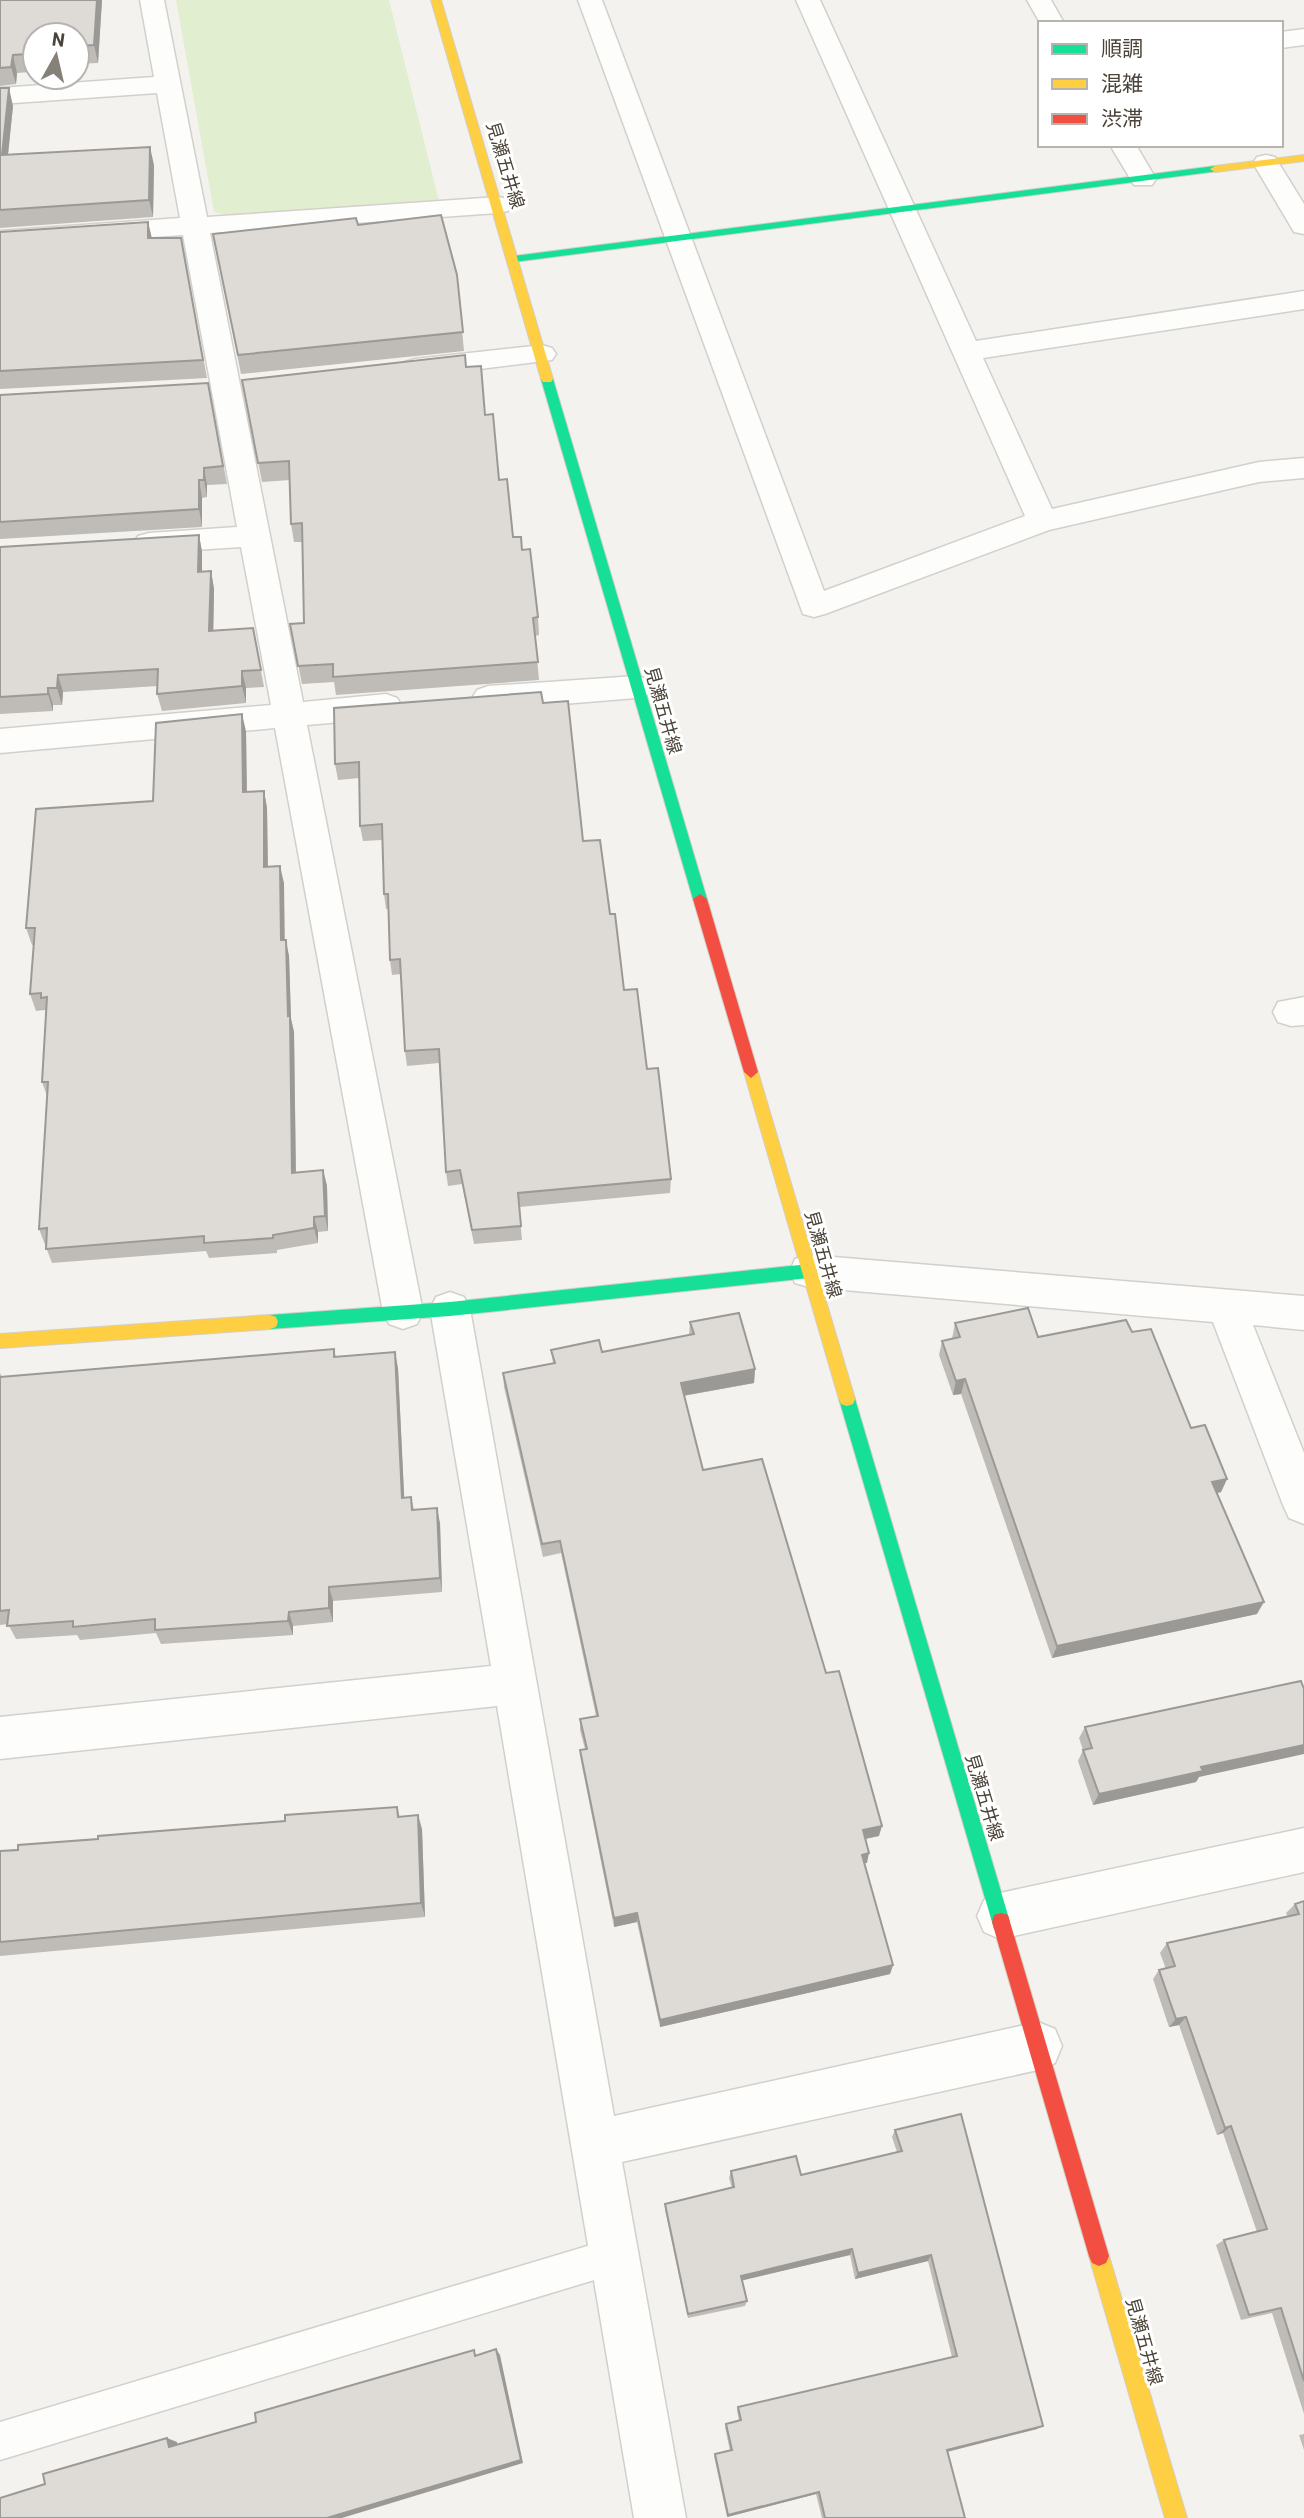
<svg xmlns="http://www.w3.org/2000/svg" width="1304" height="2518" font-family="Barlow,'Noto Sans JP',sans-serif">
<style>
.green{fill:#e1eecf}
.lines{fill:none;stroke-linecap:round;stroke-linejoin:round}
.lane-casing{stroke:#d2d0cb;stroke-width:3}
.street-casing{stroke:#d2d0cb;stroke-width:3}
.fast-casing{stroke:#d3cfc5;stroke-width:2}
.slow-casing{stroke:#d3cfc5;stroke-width:2}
.jam-casing{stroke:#d3cfc5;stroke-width:2}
.lane{fill:#fdfdfc;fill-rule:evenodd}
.street{fill:#fdfdfc;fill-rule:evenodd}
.fast{fill:#16e098;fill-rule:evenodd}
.slow{fill:#ffcf43;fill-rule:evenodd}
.jam{fill:#f24e42;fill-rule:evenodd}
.wall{fill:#bfbcb8}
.shaded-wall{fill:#9b9996}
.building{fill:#dedbd6;stroke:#9b9996;stroke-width:2}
.labels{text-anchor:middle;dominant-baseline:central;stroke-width:6;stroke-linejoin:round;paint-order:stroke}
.street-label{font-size:18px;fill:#4b4439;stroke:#fff}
</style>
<rect width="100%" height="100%" fill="#f4f2ee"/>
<path class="green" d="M176,0H389L439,201L238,217L214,212Z"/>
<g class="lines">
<g class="lane-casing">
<path id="lane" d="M614,2238L627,2243L632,2256L627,2269L614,2274L0,2460V2422Z"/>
</g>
<g class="street-casing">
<path id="street" d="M140,0H164L207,217L498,197L508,199L512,205L508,211L498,213L210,233L303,702L386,694L397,698L402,706L397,714L386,718L307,725L423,1312L417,1324L403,1329L389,1324L383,1312L275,728L0,753V729L271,705L241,547L149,553L138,550L134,543L138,536L149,533L237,527L183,235L0,247V231L180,218L157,93L0,104V88L154,77Z
M578,0H602L824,591L1025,516L796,0H820L976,341L1304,291V309L983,358L1052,509L1259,462L1304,458V478L1259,482L1049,530L825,614L814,617L803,614Z
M1027,0H1051L1064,23H1040Z
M1304,29V45L1281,48V32Z
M1110,145H1136L1156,179L1152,185H1134Z
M1266,155L1275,157L1304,204V234L1294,232L1253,163L1257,157Z
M542,345L552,348L556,354L552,360L415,377L405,374L401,368L405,362L415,359Z
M636,676L647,679L652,687L647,695L636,698L488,710L477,706L472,698L477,690L488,686Z
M1304,997V1025L1291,1026L1278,1022L1273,1012L1278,1002Z
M809,1255L1304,1296V1330L1253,1325L1304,1453V1524L1289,1518L1283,1505L1213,1322L809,1287L795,1283L790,1271L795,1259Z
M450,1292L464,1297L470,1309L614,2116L1038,2022L1055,2029L1062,2046L1055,2063L1038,2070L622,2162L686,2518H634L497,1706L0,1759V1717L491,1666L430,1309L436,1297Z
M1304,1828V1872L1000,1939L984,1932L977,1916L984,1900L1000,1893Z"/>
</g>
<g class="fast-casing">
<path id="fast" d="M1215,166L1220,169L1219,171L514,262L508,259L514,256Z
M547,375L553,379L707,899L700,904L693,899L541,379Z
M809,1264L815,1266L817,1271L815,1276L809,1278L450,1316L270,1329L264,1327L262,1322L264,1317L270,1315L450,1302Z
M847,1392L853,1394L855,1399L1010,1922L1008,1929L1001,1931L994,1929L992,1922L839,1399L841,1394Z"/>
</g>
<g class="slow-casing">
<path id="slow" d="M431,0H441L553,379L551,382H543L541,379Z
M1304,155V161L1215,172L1210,169L1215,166Z
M751,1066L758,1072L855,1399L853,1404L847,1406L841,1404L839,1399L744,1072Z
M270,1315L276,1317L278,1322L276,1327L270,1329L0,1348V1334Z
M1099,2246L1106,2249L1109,2256L1187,2518H1165L1089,2256L1092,2249Z"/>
</g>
<g class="jam-casing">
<path id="jam" d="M700,894L707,899L758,1072L751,1078L744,1072L693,899Z
M1001,1913L1008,1915L1010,1922L1109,2256L1106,2263L1099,2266L1092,2263L1089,2256L992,1922L994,1915Z"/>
</g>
<use href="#lane" class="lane"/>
<use href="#street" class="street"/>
<use href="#fast" class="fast"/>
<use href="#slow" class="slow"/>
<use href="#jam" class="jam"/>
</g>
<path class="wall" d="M0,0H102L98,63L77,64V35H35V67H32L31,72L17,73L16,84L0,86Z
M0,88L13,106L8,155L154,165L153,217L0,228Z
M148,222L152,238H181L207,378L0,389V232Z
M358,225L457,275L464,351L241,374L213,234Z
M466,367L485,415L513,537L522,550L538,617L539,635L535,636L539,680L336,695L334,682L302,684L290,624L304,623L302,542H294L291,524L290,480L262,482L242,380Z
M208,383L227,484L207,485V497L202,498V527L0,539V395Z
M199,535L202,552V572L211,571L214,589L213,631L253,628L264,687L246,688V703L162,711L157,694L158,686L63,692L62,705H53V711L0,714V547Z
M543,703L583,841L610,914L624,990L647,1069L671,1179L670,1193L519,1207L522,1240L474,1244L462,1184L448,1186L446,1172L439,1063L407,1066L405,1051L401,974L392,975L390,960L389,909H386L384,894L382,840L363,841L360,826L359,778L338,780L335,764Z
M246,731L247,792L264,791L267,808L268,867L284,883V940L289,956L291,1019L294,1032L296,1173L323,1170L327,1186L328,1231L318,1232V1243L277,1250V1253L209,1258L206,1251L52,1263L39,1229L47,1096L42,1082L46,1012L45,1010L36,1011L30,994L34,945H32L26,928L153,801Z
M690,1322L755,1369L754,1383L684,1396L703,1470L826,1673L879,1836L865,1839L867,1863H864L893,1965L890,1974L660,2027L637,1922L614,1927L581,1761L580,1750L585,1749L580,1730V1719L596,1716L561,1553L543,1557L504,1387L503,1373L553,1363L551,1350L602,1352L689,1335Z
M955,1323L1038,1337L1132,1332L1191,1428L1227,1479L1221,1492L1217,1493L1257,1614L1052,1658L961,1394L953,1395L939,1355L942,1341L952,1339Z
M334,1349L336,1357L398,1368L404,1498L411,1497L414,1510L440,1523L442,1592L333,1601V1622L293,1626V1635L161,1644L156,1633L80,1640L77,1635L16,1639L8,1624L0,1625V1373L2,1377Z
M1085,1727L1199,1777L1196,1782L1093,1805L1078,1761L1083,1750L1079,1738Z
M397,1807L400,1817L422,1829L425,1917L0,1956V1851L98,1839L285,1821Z
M1304,1901V2414L1272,2313L1241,2320L1216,2245L1224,2240L1257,2232L1223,2133L1217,2135L1179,2025L1169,2027L1153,1979L1159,1970L1166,1969L1160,1953L1167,1943L1288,1917L1286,1913L1295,1904Z
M895,2130L1037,2429L947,2451L965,2518H822L816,2494L727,2517L714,2456L715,2454L730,2451L725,2427L726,2424L739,2421L737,2410L738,2407L952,2357L928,2261L855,2279L850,2255L742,2280L747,2301L745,2306L688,2318L665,2210V2204L732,2188L729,2178L731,2171L801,2175L897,2152L892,2137Z
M1304,2434V2450L1299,2435Z"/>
<path class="shaded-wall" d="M97,0H102L98,63L94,45Z
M28,49L32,67L31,72L27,54Z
M13,55L17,73L16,84L11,67Z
M9,88L13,106L6,173L2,155Z
M150,147L154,165L153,217L149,200Z
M148,222L152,240L148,238Z
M204,468L207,485V497L204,480Z
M199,480L202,498V527L199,509Z
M199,535L202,552V589L198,572Z
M211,571L214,589L213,648L209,631Z
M242,671L246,688V703L242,686Z
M58,675L63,692L62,705L57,688Z
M48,688L53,705V711L48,694Z
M242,714L246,731L247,809L243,792Z
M264,791L267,808L268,884L264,867Z
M280,866L284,883L285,956L281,940Z
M286,940L289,956L291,1019L294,1032L296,1188L292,1173Z
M323,1170L327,1186L328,1231L325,1216Z
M314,1217L318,1232V1243L314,1228Z
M395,1352L398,1368L405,1513L402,1498Z
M755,1369L754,1383L681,1396V1383Z
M965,1379L961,1394L953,1395L956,1381Z
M1227,1479L1221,1492L1205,1496L1212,1482Z
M437,1508L440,1523L442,1592L440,1578Z
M329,1587L333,1601V1622L329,1608Z
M1264,1602L1257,1614L1052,1658L1057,1646Z
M289,1612L293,1626V1635L288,1621Z
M1304,1745V1754L1199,1777L1196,1782L1093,1805L1099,1794L1201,1767Z
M418,1815L422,1829L425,1917L421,1903Z
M882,1826L879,1836L860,1840L863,1830Z
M869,1853L867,1863L860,1864L862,1855Z
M637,1913V1922L614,1927V1918Z
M893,1965L890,1974L660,2027V2020Z
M1186,2017L1179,2025L1169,2027L1176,2019Z
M1231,2126L1223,2133L1217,2135L1225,2128Z
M852,2249L850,2255L740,2281L741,2276Z
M931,2255L928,2261L855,2279L858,2273Z
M496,2349L500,2355L523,2463L342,2518H327Z
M1043,2426L1037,2429L943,2453L947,2450Z
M167,2438L177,2442L179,2452L169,2447Z
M819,2492L816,2494L727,2517L728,2515Z"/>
<path class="building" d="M0,0H97L94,45L77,46V35H35V49H28L27,54L13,55L11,67L0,68Z
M0,88H9L2,155L150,147L149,200L0,210Z
M441,215L457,275L463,332L238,355L213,234L356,218L358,225Z
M148,222V238H181L203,360L0,371V232Z
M465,355L466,367L481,366L485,415L493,414L499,480L507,479L513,537H521L522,550L530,549L538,617L533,618L538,662L333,677V664L298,666L290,624L304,623L302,523L291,524L289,461L258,463L242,380Z
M208,383L223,466L204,468V480H199V509L0,522V395Z
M199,535L198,572L211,571L209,631L253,628L261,670L242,671V686L157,694L158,669L58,675L57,688H48V694L0,697V547Z
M541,692L543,703L568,701L583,841L600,840L610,914H615L624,990L637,989L647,1069L658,1068L671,1179L518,1193L521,1226L472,1230L460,1170L446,1172L439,1049L405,1051L400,959L390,960L388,894H384L382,824L360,826L359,762L335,764L334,708Z
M242,714L243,792L264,791V867L280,866L281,940H286L288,1016L290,1015L292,1173L323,1170L325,1216L314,1217V1228L273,1235V1238L204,1243V1236L46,1249L47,1228L39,1229L48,1082H42L47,997L41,998V993L30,994L35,928H26L36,809L153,801L156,723Z
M1028,1308L1038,1337L1126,1320L1132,1332L1151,1329L1191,1428L1205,1425L1227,1479L1212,1482L1264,1602L1057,1646L965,1379L956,1381L942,1341L960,1337L955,1323Z
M739,1313L755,1369L681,1383L703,1470L762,1459L826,1673L839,1671L882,1826L863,1830L869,1853L862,1855L893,1965L660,2020L637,1913L614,1918L580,1750L587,1749L580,1719L598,1716L560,1541L542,1544L503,1373L555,1363L551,1350L599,1340L602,1352L694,1334L690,1322Z
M334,1349V1357L395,1352L402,1498L411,1497L412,1510L437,1508L440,1578L329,1587V1608L289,1612L288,1621L155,1630V1619L73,1627V1621L7,1626L9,1610L0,1611V1377Z
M1301,1681L1304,1689V1745L1201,1767L1203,1771L1099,1794L1083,1750L1092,1748L1085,1727Z
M397,1807L398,1817L418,1815L421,1903L0,1942V1851L18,1850V1845L98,1839V1836L285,1821V1815Z
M1304,1901V2381L1281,2308L1249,2315L1224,2240L1267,2229L1231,2126L1225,2128L1186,2017L1176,2019L1159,1970L1175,1966L1167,1943L1299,1914L1295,1904Z
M961,2114L1043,2426L947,2450L965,2518H825L819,2492L728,2515L715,2454L732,2450L726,2424L741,2420L738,2407L957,2356L931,2255L858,2273L852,2249L741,2276L747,2301L688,2314L665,2204L734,2187L731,2171L796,2156L801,2175L902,2151L895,2130Z
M496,2349L521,2460L327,2518H0V2498L45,2484L43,2474L167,2438L169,2447L256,2422L255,2413L474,2350L475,2356Z"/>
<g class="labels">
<g class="street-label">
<text transform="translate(506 165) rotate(73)">見瀬五井線</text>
<text transform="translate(664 710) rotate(74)">見瀬五井線</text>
<text transform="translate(824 1254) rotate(74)">見瀬五井線</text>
<text transform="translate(985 1797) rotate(73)">見瀬五井線</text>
<text transform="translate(1145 2341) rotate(74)">見瀬五井線</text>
</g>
</g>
<rect x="1038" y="21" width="245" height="126" fill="#ffffff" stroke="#b7b4b0" stroke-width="2"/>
<rect x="1052" y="44" width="35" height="10" fill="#16e098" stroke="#b7b4b0" stroke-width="2"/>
<text x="1101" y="56" font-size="21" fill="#4b4439">順調</text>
<rect x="1052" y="79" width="35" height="10" fill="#ffcf43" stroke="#b7b4b0" stroke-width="2"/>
<text x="1101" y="91" font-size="21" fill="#4b4439">混雑</text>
<rect x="1052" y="114" width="35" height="10" fill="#f24e42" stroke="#b7b4b0" stroke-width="2"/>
<text x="1101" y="126" font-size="21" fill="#4b4439">渋滞</text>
<g transform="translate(56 56) rotate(8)"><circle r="33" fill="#ffffff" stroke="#b7b4b0" stroke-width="2"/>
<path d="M0-5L12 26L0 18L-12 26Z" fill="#868178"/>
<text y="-10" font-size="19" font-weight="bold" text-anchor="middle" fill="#4b4439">N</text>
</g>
</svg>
